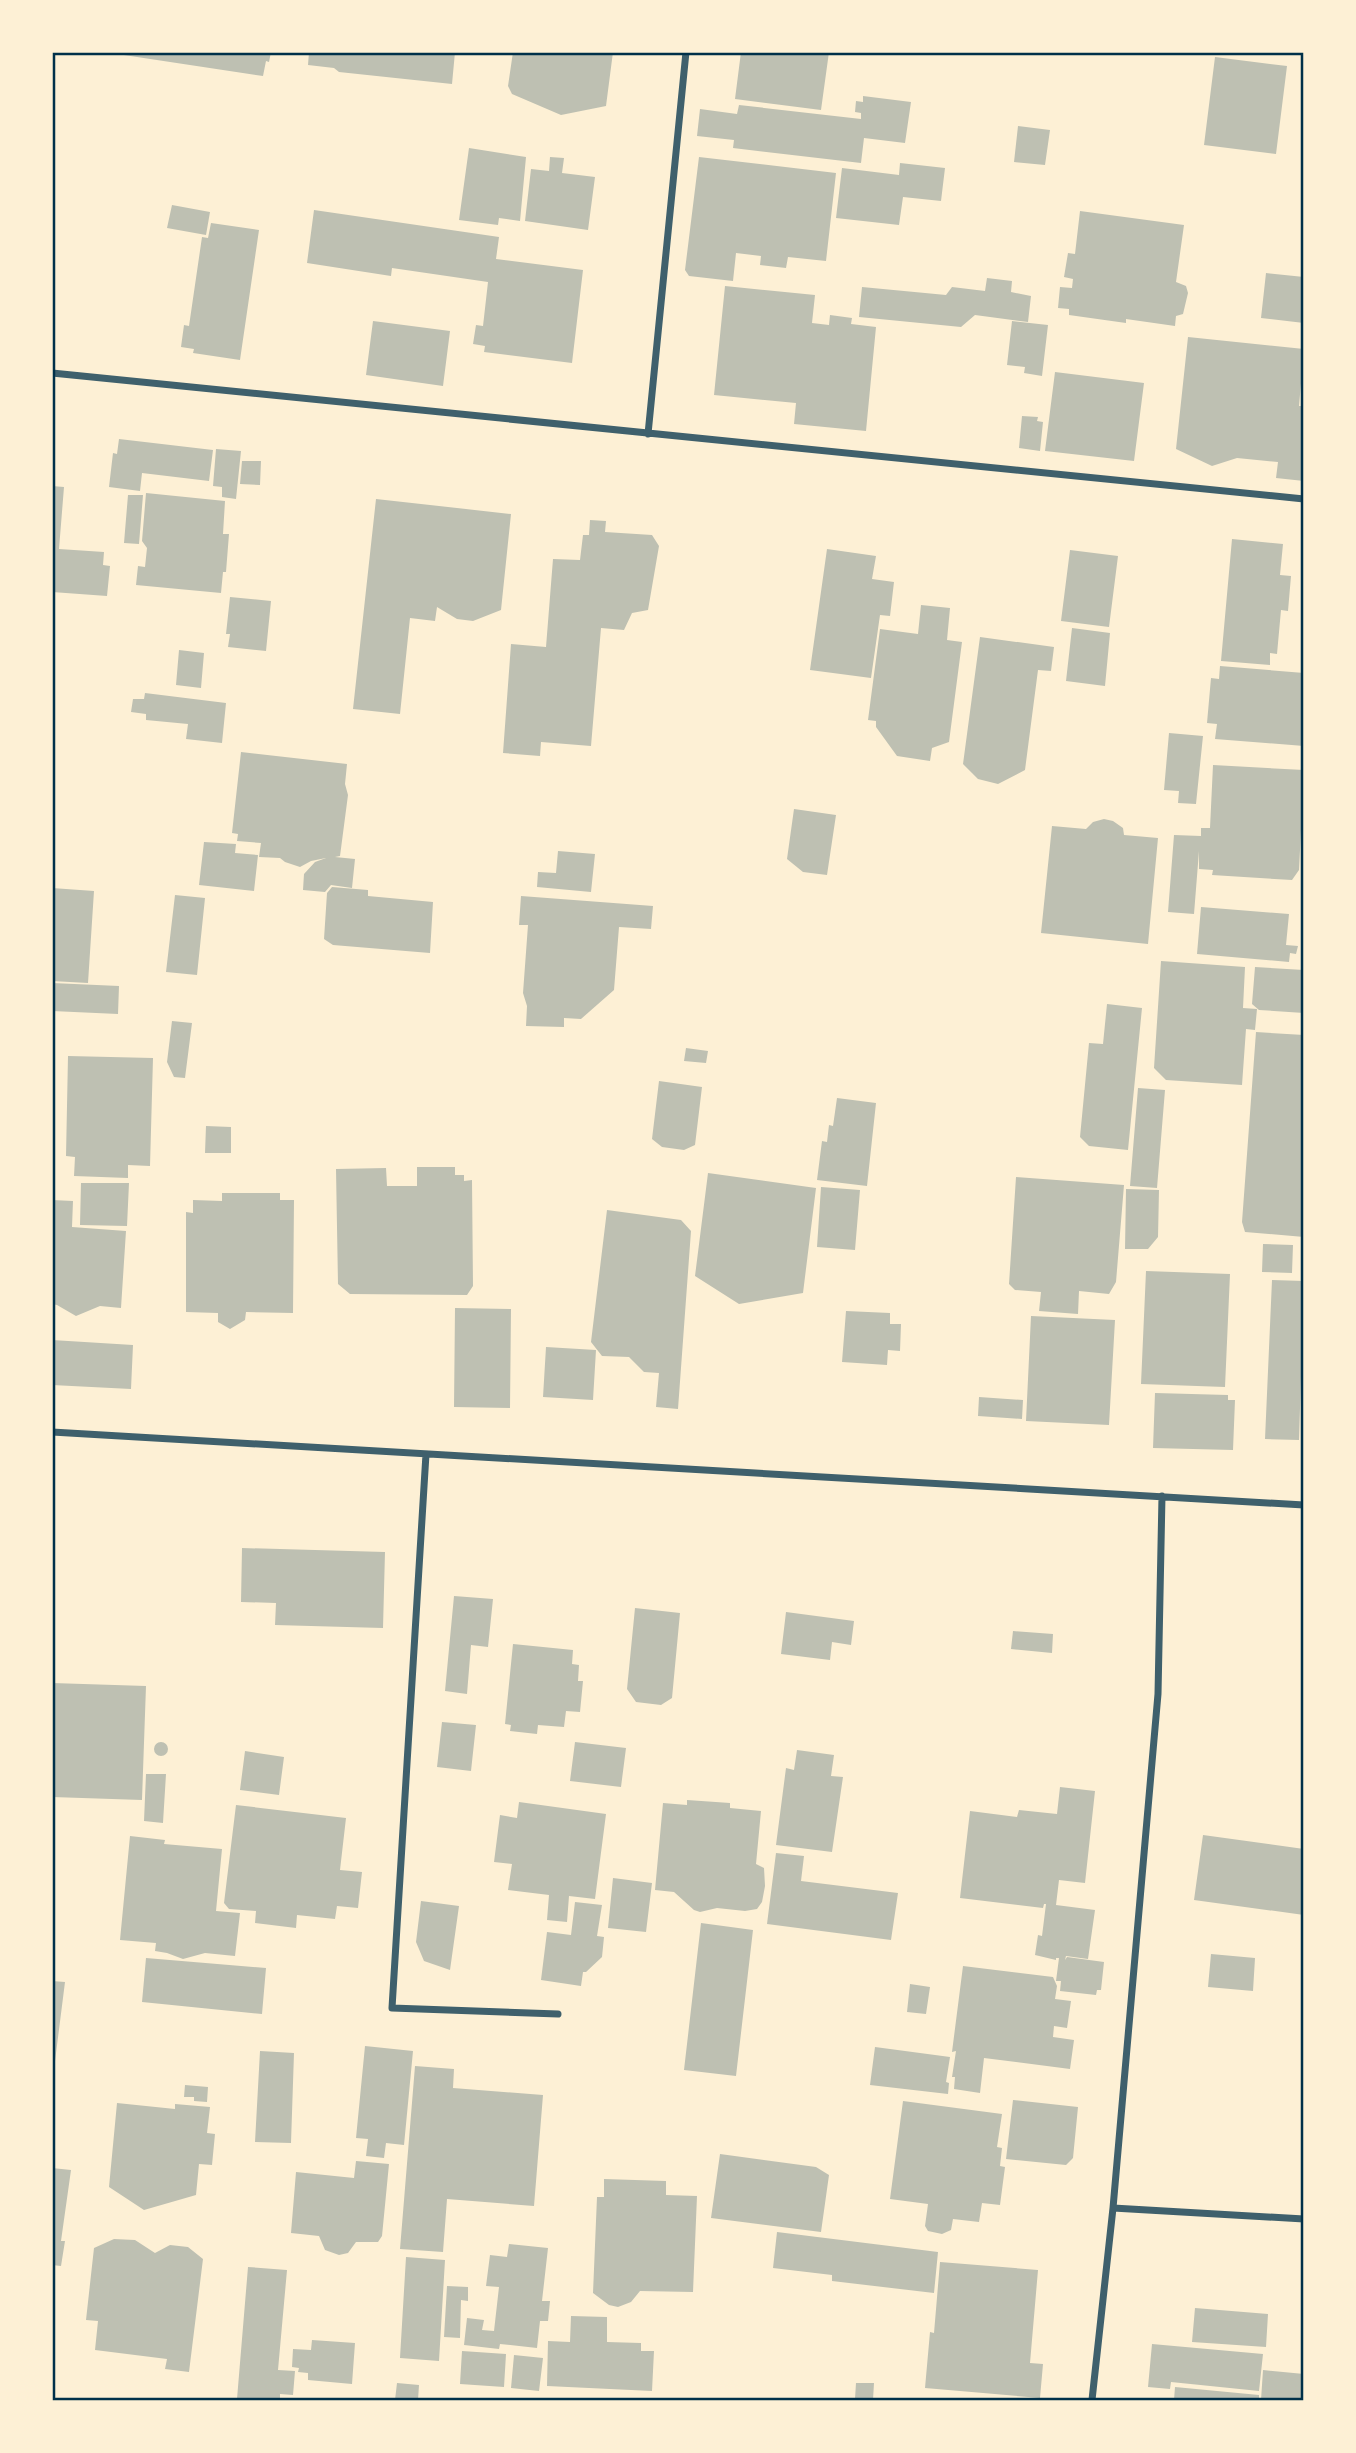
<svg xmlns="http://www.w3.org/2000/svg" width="1356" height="2453" font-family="Barlow,sans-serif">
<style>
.building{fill:#bec0b2}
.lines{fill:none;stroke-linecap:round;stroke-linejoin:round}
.minor{stroke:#3f606c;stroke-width:7}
.neatline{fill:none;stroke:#003049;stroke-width:2.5}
</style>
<rect width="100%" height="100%" fill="#fdf0d5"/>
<path class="building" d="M104,52H271L269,62L266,61L263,76Z
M309,52H455L452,84L339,72L334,68L308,65Z
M513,52H613L606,106L561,115L512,94L508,86Z
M741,52H829L821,110L735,99Z
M1215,57L1287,66L1276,154L1204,145Z
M863,96L911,102L905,143L864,138L861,163L733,148L734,140L697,136L700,109L737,114L739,105L861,119V113L855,112L856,101L863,102Z
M1018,126L1050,130L1045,165L1014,162Z
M469,148L526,157L520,221L499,218L498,225L459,220Z
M550,157L564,158L562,173L595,177L588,230L525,221L531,169L549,171Z
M699,157L836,173L826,261L788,257L786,268L760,265L761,256L736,253L733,281L689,276L685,270Z
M900,163L945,168L941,201L903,197L899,225L836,218L842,168L899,175Z
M172,205L210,212L206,235L167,228Z
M314,210L499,237L496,259L583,270L572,363L484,352L485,346L473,344L476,325L483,326L488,282L392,268L391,276L307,263Z
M1080,211L1184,225L1176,282L1186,286L1188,293L1183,314L1176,316L1175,326L1126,319V323L1069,315V309L1058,308L1060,287L1072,288L1073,279L1064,277L1068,253L1075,254Z
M211,223L259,230L240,360L193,353L194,349L181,347L184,325L189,326L202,237L208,238Z
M1266,273L1304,277V323L1261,318Z
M987,278L1012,281L1011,292L1031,296L1028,322L975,315L961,327L859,317L862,287L946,295L952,287L985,291Z
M725,286L815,295L812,323L829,325L830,315L852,318L851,324L876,327L866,431L794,424L796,403L714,395Z
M373,321L450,331L443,386L366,375Z
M1012,321L1048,325L1042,376L1024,373L1025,367L1007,365Z
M1188,337L1304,349L1299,406H1304V481L1276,478L1278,462L1237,458L1212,466L1176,449Z
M1055,372L1144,383L1134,461L1045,451Z
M1022,416L1038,417L1037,421L1043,422L1040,451L1019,448Z
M119,439L213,450L209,481L142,473L140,491L109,487L113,453L117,454Z
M216,449L241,451L236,499L222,497V487L213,486Z
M242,461H261L260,485L240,484Z
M52,486L64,487L59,549L104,552L103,565L110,566L107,596L52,592Z
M146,493L225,501L223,534H229L226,572H223L221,593L136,585L138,566L145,567L147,548L142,541Z
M128,495H143L139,544L124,543Z
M376,499L511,514L501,610L473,621L457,619L437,607L435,621L410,618L400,714L353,709Z
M590,520L606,521L605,532L652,535L659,546L648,610L632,613L624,630L601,628L591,746L541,742L540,756L503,753L511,644L546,647L553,559L580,560L583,535H589Z
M1232,539L1283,544L1280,575L1291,576L1288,611L1281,610L1277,654L1270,653V665L1221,661Z
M827,549L876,556L872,579L894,582L890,616L880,615L871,678L810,670Z
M1070,550L1118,556L1109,627L1061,621Z
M230,597L271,601L266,651L228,647L230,634H226Z
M921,605L950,608L947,640L962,642L949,742L932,748L930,761L897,756L876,727V721L868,720L880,629L918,634Z
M1072,628L1110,633L1105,686L1066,681Z
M980,637L1054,647L1051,671L1038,670L1025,770L998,784L978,779L963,764Z
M179,650L204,653L201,688L176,685Z
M1220,666L1304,673V746L1215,739L1217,724L1207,723L1211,678L1219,679Z
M145,693L226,703L222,743L186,739L188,724L146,720V714L131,712L133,699H144Z
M1169,733L1203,736L1196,804L1178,803L1179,791L1164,790Z
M241,752L347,764L345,784L348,795L340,856L335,857L355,859L352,888L331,885L325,892L303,890L304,874L315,862L326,858L311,861L300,867L285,862L280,858L259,857L261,843L237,841L238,834L232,833Z
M1213,765L1304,770L1299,870L1292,880L1212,875L1213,870L1199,869V851L1194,914L1168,912L1174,835L1201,836V828H1210Z
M794,809L836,815L827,875L803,872L787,859Z
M1104,819L1113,821L1123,828L1124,835L1158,838L1148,944L1041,933L1052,826L1086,829L1093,822Z
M204,842L236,844L235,853L258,855L254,891L199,885Z
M558,851L595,854L591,892L537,887L538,872L556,873Z
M332,887L368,890V896L433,902L430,953L333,945L324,939L327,893Z
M52,888L94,891L88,983L52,981Z
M175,895L205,898L197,975L166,972Z
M521,896L653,906L651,929L619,927L614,990L581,1019L564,1018V1027L526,1026L527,1006L523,993L528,925H519Z
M1201,907L1289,914L1286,945L1298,946L1296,954L1290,953L1289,962L1197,954Z
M1161,961L1245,967L1243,1008L1257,1009L1255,1030L1246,1029L1242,1085L1166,1080L1154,1068Z
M1255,967L1304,970V1013L1259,1010L1252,1004Z
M52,983L119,986L118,1014L52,1011Z
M1107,1004L1142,1008L1128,1150L1089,1146L1080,1137L1089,1043L1103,1044Z
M172,1021L192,1023L185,1078L174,1077L167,1062Z
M1256,1032L1304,1035V1237L1245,1232L1242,1222Z
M686,1048L708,1051L706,1063L684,1061Z
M68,1056L153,1058L150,1166L128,1165V1178L74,1176L75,1157L66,1156Z
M659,1081L702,1087L695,1145L684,1150L662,1147L652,1139Z
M1138,1088L1165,1090L1157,1188L1130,1186Z
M837,1098L876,1103L867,1186L817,1180L822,1141L827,1142L829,1125L833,1126Z
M206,1126L231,1127V1153H205Z
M417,1167H455V1175H464V1181L472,1180L473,1286L467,1295L350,1294L338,1284L336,1169L386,1168L387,1186H417Z
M708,1173L816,1188L803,1293L739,1304L695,1276Z
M1016,1177L1124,1185L1116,1282L1109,1294L1079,1291L1078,1314L1039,1311L1041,1292L1015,1290L1009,1284Z
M81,1183H129L127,1226L80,1225Z
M821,1187L860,1190L855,1250L817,1247Z
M1126,1189L1159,1190L1158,1237L1148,1249H1125Z
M222,1193H280V1200H294L293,1313L246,1312L245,1320L230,1329L218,1322V1313L186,1312V1212L193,1213V1200L222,1201Z
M52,1200L73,1201L72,1227L126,1231L121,1308L100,1306L76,1316L57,1305L52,1304Z
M607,1210L681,1220L691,1231L678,1409L656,1407L659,1373L644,1372L629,1357L602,1356L591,1342Z
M1263,1244L1293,1245L1292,1273L1262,1272Z
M1146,1271L1230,1274L1225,1387L1141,1384Z
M1272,1280L1304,1281L1299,1440L1265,1439Z
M455,1308L511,1309L510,1408L454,1407Z
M846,1311L890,1313V1324H901L900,1351L888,1350L887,1365L842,1362Z
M1031,1316L1115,1320L1109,1425L1026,1421Z
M52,1340L133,1345L131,1389L52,1385Z
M546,1347L596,1350L593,1400L543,1397Z
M1155,1393L1228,1395V1400H1235L1233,1450L1153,1448Z
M979,1397L1023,1400L1022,1419L978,1416Z
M242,1548L385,1552L383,1628L275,1625L276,1603L241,1602Z
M454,1596L493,1599L488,1647L471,1645L467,1694L445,1691Z
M635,1608L680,1613L672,1698L661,1705L636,1702L627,1689Z
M786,1612L854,1621L851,1645L832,1642L830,1660L781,1654Z
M1013,1631L1053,1634L1052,1653L1011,1649Z
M513,1644L573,1650L572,1664L579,1665L578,1681H583L580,1712L566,1711L564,1727L538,1725L537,1734L510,1731L511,1725L505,1724Z
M52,1683L146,1686L142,1800L52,1797Z
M442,1722L476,1725L471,1771L437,1767Z
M575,1742L626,1748L621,1787L570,1781Z
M154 1749a7 7 0 1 1 14 0a7 7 0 1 1-14 0Z
M797,1750L834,1755L831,1776L843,1777L832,1852L776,1845L786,1768L794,1770Z
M245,1751L284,1757L279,1795L240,1790Z
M146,1774H166L163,1823L144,1821Z
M1060,1787L1095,1791L1085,1883L1059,1880L1056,1905L1095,1910L1088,1959L1066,1956L1065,1960L1067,1957L1104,1962L1101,1990H1097L1096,1995L1060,1991L1061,1981H1056L1059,1958H1056V1960L1035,1955L1038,1935L1042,1936L1046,1904H1044L1043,1908L960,1898L970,1811L1017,1817L1019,1810L1057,1814Z
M687,1800L730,1803V1808L761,1811L756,1864L764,1868L765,1886L762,1902L757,1909L745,1911L717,1908L700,1912L694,1910L674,1892L655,1890L663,1803L687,1805Z
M519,1802L606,1814L595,1899L569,1896L567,1922L547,1920L549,1895L508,1890L512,1864L494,1862L500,1815L517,1818Z
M236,1805L346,1818L340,1870L362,1872L358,1908L337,1906L335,1919L297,1915L296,1928L255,1923L256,1911L229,1909L224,1903Z
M1203,1835L1304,1849V1915L1194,1900Z
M130,1836L165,1840L164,1844L222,1849L216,1911L240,1913L235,1956L205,1953L183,1959L167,1953L155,1951L156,1943L120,1940Z
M776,1853L804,1856L801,1881L898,1893L891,1940L767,1924Z
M613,1878L652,1883L646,1932L608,1928Z
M421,1901L459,1906L450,1970L424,1961L416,1942Z
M575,1902L602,1905L597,1936L604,1937L602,1957L586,1972H583L581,1986L541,1980L547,1932L571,1935Z
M701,1923L753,1930L736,2076L684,2070Z
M1211,1954L1255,1958L1253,1991L1208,1987Z
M146,1958L266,1968L262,2014L142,2002Z
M963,1966L1053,1977L1057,1986L1055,1999L1071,2001L1067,2028L1054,2026L1053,2037L1074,2040L1070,2069L984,2058L980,2093L954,2089L955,2077H952L956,2051L952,2052Z
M52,1981L65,1982L54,2069H52Z
M910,1984L930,1987L926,2014L907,2012Z
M365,2046L413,2051L404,2145L386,2143L384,2158L366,2156L368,2139L356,2138Z
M875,2047L950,2057L946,2082L949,2083L948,2094L870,2085Z
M260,2051L294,2053L291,2143L255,2142Z
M415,2066L454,2069L453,2088L543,2095L534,2206L447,2199L443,2252L400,2249Z
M185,2085L208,2087L207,2102L194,2101V2097H184Z
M1013,2100L1078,2107L1073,2158L1066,2165L1006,2159Z
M903,2101L1002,2114L997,2147L1002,2148L1000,2166L1005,2167L1000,2205L982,2203L979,2222L953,2219L951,2230L942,2234L928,2231L925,2226L928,2204L890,2199Z
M117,2103L175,2109V2104L210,2107L207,2133L215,2134L212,2165L199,2164L196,2195L144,2210L109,2187Z
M720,2154L816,2167L829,2175L821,2232L711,2218Z
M356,2161L389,2164L382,2236L378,2242H356L348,2253L339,2255L325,2250L319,2236L291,2233L296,2172L354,2178Z
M52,2168L71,2170L61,2241H65L61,2266L52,2265Z
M604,2179L666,2181V2195L697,2196L693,2292L640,2291L631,2302L618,2307L609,2305L593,2293L597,2197H604Z
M777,2232L938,2252L934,2293L832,2281V2275L773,2268Z
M114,2239L135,2240L155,2253L170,2245L188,2247L203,2259L189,2372L165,2369L167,2359L95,2350L98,2321L86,2320L94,2248Z
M509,2244L548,2248L542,2301H550L548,2321H540L537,2348L500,2344L499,2349L464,2345L467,2318L484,2320L482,2330L494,2331L499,2287L486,2286L490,2255L507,2257Z
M406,2257L445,2260L439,2361L400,2358Z
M940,2262L1038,2270L1030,2363L1043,2364L1040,2398L925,2388L930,2332L934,2333Z
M248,2267L287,2270L278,2370L295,2371L293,2395L280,2394V2400L237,2399Z
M447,2286L468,2287V2301L461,2300L460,2338L444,2337Z
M1195,2308L1268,2314L1266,2347L1192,2342Z
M571,2316L607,2317V2342L641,2343V2351H654L652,2391L547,2386L548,2341L570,2342Z
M312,2340L355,2343L352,2384L308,2380V2373L298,2372L299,2368L292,2367L293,2349L311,2350Z
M1152,2344L1263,2354L1259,2391L1171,2382L1170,2389L1148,2387Z
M462,2351L506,2354L504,2387L460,2384Z
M514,2355L543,2358L539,2391L511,2388Z
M1263,2370L1304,2374V2400H1261Z
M397,2383L419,2385L418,2400H395Z
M856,2383H874L873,2400L855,2399Z
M1175,2387L1259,2395V2400H1174Z"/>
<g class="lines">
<path class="minor" d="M52,373L1304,499
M648,434L686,52
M52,1432L1304,1505
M426,1454L392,2008L558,2014
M1113,2208L1304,2219
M1092,2400L1113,2208L1158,1694L1162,1496"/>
</g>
<rect width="1356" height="2453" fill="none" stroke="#fdf0d5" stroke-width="108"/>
<rect x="54" y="54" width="1248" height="2345" class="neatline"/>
</svg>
